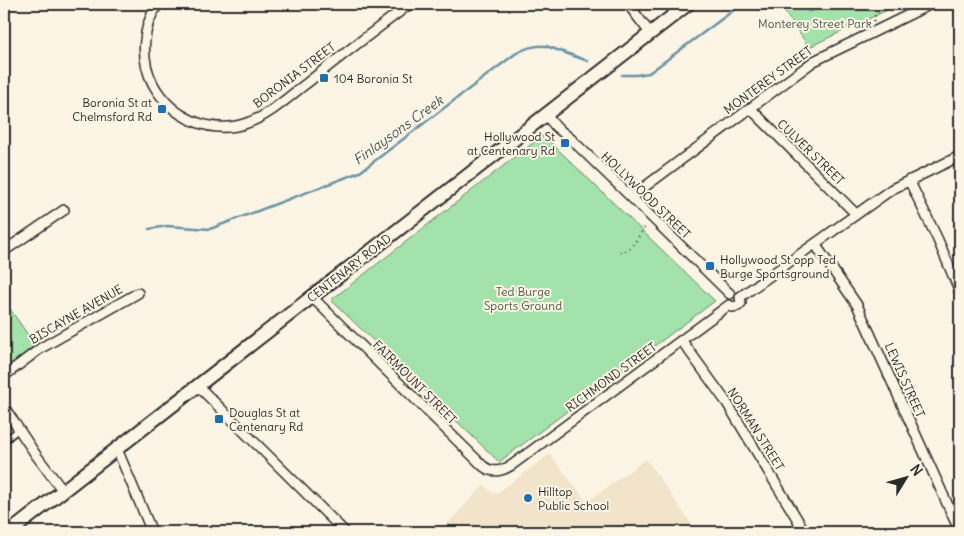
<svg xmlns="http://www.w3.org/2000/svg" width="964" height="536" font-family="Delius,sans-serif">
<style>
.built{fill:#f2e3cb}
.green{fill:#a3e2aa;stroke:#67866a}
.lines{fill:none;stroke-linecap:round;stroke-linejoin:round}
.stream{stroke:#6b93a5;stroke-width:2.5}
.lane-casing{stroke:#2b2b2b;stroke-width:8}
.street-casing{stroke:#2b2b2b;stroke-width:12}
.secondary-casing{stroke:#2b2b2b;stroke-width:16}
.path{stroke:#2b2b2b;stroke-width:2;stroke-dasharray:1 4;stroke-linecap:butt}
.lane{stroke:#fcf5e5;stroke-width:4.5}
.street{stroke:#fcf5e5;stroke-width:9}
.secondary{stroke:#fcf5e5;stroke-width:12}
.poi-dot{fill:#1f6fb2;stroke:#fcf5e5;stroke-width:2}
.labels{text-anchor:middle;dominant-baseline:central;stroke-width:4;stroke-linejoin:round;paint-order:stroke}
.park-label{font-size:12px;fill:#49594b;stroke:#fcf5e5}
.street-label{font-size:12px;fill:#2b2b2b;stroke:#fcf5e5}
.poi-label{font-size:12px;fill:#2b2b2b;stroke:#fcf5e5;text-anchor:start}
.water-label{font-size:14px;font-style:italic;fill:#46565e;stroke:#fcf5e5}
</style>
<rect width="100%" height="100%" fill="#fcf5e5"/>
<filter id="ink" filterUnits="userSpaceOnUse"><feTurbulence type="fractalNoise" baseFrequency=".02" numOctaves="2"/><feDisplacementMap in="SourceGraphic" scale="10" xChannelSelector="R" yChannelSelector="G"/><feConvolveMatrix kernelMatrix="1 2 1 2 8 2 1 2 1" color-interpolation-filters="sRGB"/></filter>
<g filter="url(#ink)">
<path class="built" d="M550,454L587,502L646,459L697,532H448L443,528L484,485L492,493H497Z"/>
<path class="green" d="M754,4H900L809,47L781,7L758,10Z
M543,135L715,301L499,462L331,300Z
M10,309L35,345L4,370V312Z"/>
<g class="lines">
<path class="stream" d="M788,4L810,11L827,4
M622,75H636L649,73L742,4
M149,229L167,226L210,229L360,172L515,54C526,48 534,45 546,46L588,61"/>
<g class="lane-casing">
<path id="lane" d="M4,441L18,430"/>
</g>
<g class="street-casing">
<path id="street" d="M158,4C142,27 140,59 153,84C171,117 210,136 247,123C269,116 288,97 307,83C341,56 375,30 410,4
M628,4L650,33
M750,108L856,214
M546,115L556,127L571,139L631,197L730,294
M909,180L938,240L960,292
M631,197L814,61L931,4
M815,244L857,305L960,532
M4,251L64,210
M312,297L483,466C493,474 502,471 512,465L729,305
M740,297L892,189L960,156
M729,305L732,307L738,306L741,303L740,297
M682,341L727,403L805,532
M4,376L41,348L138,293
M198,386L345,532
M4,407L36,455L63,491
M117,449L152,532"/>
</g>
<g class="secondary-casing">
<path id="secondary" d="M10,532L688,4"/>
</g>
<path class="path" d="M874,21V17L885,4
M620,252L631,248L645,227"/>
<use href="#lane" class="lane"/>
<use href="#street" class="street"/>
<use href="#secondary" class="secondary"/>
</g>
</g>
<g class="poi-dot">
<rect x="319" y="73" width="10" height="10" rx="2.5"/>
<rect x="157" y="104" width="10" height="10" rx="2.5"/>
<rect x="560" y="138" width="10" height="10" rx="2.5"/>
<rect x="705" y="261" width="10" height="10" rx="2.5"/>
<rect x="214" y="414" width="10" height="10" rx="2.5"/>
<circle cx="528" cy="498" r="5"/>
</g>
<g class="labels">
<g class="park-label">
<text x="815" y="23">Monterey Street Park</text>
<text x="523" y="291">Ted Burge<tspan x="523" dy="14">Sports Ground</tspan></text>
</g>
<g class="street-label">
<text transform="translate(294 75) rotate(-37)">BORONIA STREET</text>
<text transform="translate(768 80) rotate(-36)">MONTEREY STREET</text>
<text transform="translate(811 152) rotate(44)">CULVER STREET</text>
<text transform="translate(646 195) rotate(44)">HOLLYWOOD STREET</text>
<text transform="translate(349 268) rotate(-38)">CENTENARY ROAD</text>
<text transform="translate(76 314) rotate(-30)">BISCAYNE AVENUE</text>
<text transform="translate(611 377) rotate(-36)">RICHMOND STREET</text>
<text transform="translate(905 380) rotate(66)">LEWIS STREET</text>
<text transform="translate(415 382) rotate(45)">FAIRMOUNT STREET</text>
<text transform="translate(756 429) rotate(58)">NORMAN STREET</text>
</g>
<g class="poi-label">
<text x="334" y="78">104 Boronia St</text>
<text x="152" y="102" text-anchor="end">Boronia St at<tspan x="152" dy="14">Chelmsford Rd</tspan></text>
<text x="555" y="136" text-anchor="end">Hollywood St<tspan x="555" dy="14">at Centenary Rd</tspan></text>
<text x="720" y="259">Hollywood St opp Ted<tspan x="720" dy="14">Burge Sportsground</tspan></text>
<text x="229" y="412">Douglas St at<tspan x="229" dy="14">Centenary Rd</tspan></text>
<text x="538" y="491">Hilltop<tspan x="538" dy="14">Public School</tspan></text>
</g>
<g class="water-label">
<text transform="translate(398 130) rotate(-36)">Finlaysons Creek</text>
</g>
</g>
<rect width="964" height="536" fill="none" stroke="#fcf5e5" stroke-width="20"/>
<rect x="10" y="10" width="944" height="516" fill="none" stroke="#2b2b2b" stroke-width="2" filter="url(#ink)"/>
<g transform="translate(906 478) rotate(53)" stroke="#fcf5e5" stroke-width="4" paint-order="stroke">
<path d="M0-4L9 19L0 12L-9 19Z" fill="#2b2b2b"/>
<text y="-8" font-size="14" font-weight="bold" text-anchor="middle" fill="#2b2b2b">N</text>
</g>
</svg>
